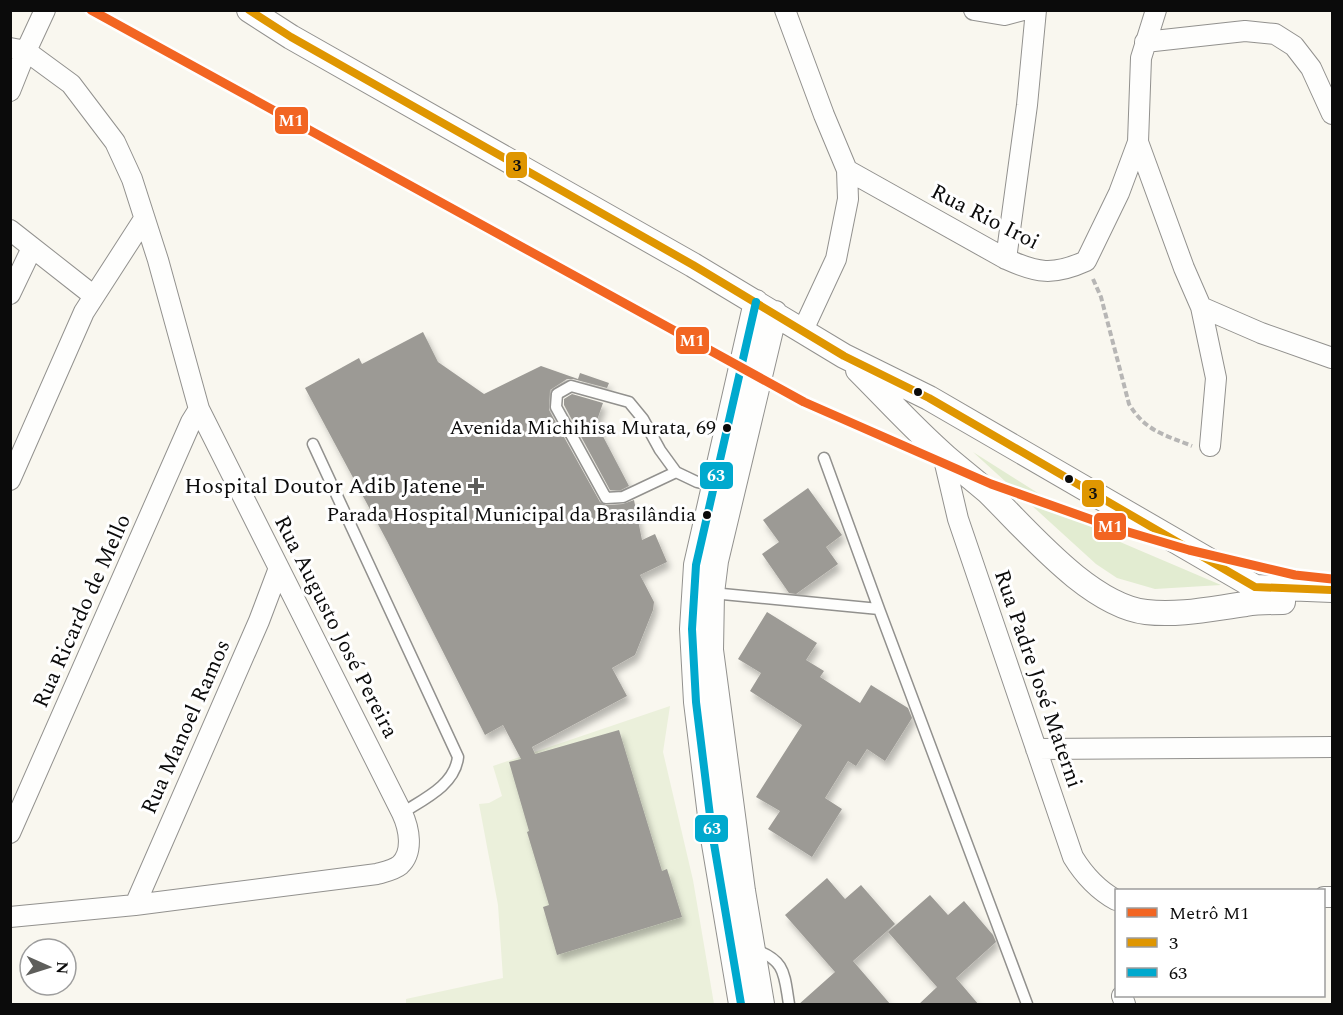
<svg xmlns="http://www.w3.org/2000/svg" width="1343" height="1015" font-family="Spectral,serif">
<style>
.green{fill:#e2ecd1}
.pitch{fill:#ebf0db}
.building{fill:#9c9a95;filter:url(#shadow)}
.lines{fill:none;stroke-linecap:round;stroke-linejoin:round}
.service-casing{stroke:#92918e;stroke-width:13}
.minor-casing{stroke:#92918e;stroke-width:22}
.tertiary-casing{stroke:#92918e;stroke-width:26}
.path{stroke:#b7b6b5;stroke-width:4;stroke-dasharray:6 3;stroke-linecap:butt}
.service{stroke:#fefefd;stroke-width:10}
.minor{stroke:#fefefd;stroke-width:20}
.tertiary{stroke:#fefefd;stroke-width:24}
.bus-1-casing{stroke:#fff;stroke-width:12}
.bus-2-casing{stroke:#fff;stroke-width:12}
.bus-1{stroke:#df9601;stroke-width:8}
.bus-2{stroke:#00a9ce;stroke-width:8}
.metro-1-casing{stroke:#fff;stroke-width:14}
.metro-1{stroke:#f26522;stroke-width:9}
.bus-dot{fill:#0b0b0b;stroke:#fff;stroke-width:2}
.poi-dot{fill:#5e5e5b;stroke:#fff;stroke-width:2}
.labels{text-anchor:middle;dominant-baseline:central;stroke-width:6;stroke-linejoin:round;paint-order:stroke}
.bus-label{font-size:20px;fill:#0b0b0b;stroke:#fff;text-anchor:end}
.street-label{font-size:22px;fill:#0b0b0b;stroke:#fff}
.poi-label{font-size:22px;fill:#0b0b0b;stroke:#fff;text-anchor:end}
.line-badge{stroke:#fff;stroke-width:2}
.badge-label{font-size:16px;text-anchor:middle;font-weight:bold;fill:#fff}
.pale-badge-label{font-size:16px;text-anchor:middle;font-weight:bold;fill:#111}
</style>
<defs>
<filter id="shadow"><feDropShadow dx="3.5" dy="6" stdDeviation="3" flood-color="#0004"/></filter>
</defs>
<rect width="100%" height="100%" fill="#f9f7ef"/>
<path class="green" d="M973,452L1106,536L1221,585L1155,589L1117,578L1096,564Z"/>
<path class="pitch" d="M670,706L663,752L693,880L714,1004H406V999L503,978L498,905L479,804L489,803L502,796L493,766Z"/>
<path class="building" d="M423,332L438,362L484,394L541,366L578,379L580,373L609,383L607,388L573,379H567L550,390L549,410L600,502L606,505L623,504L634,500L642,540L655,534L667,562L640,575L654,602L653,610L635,655L612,668L627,696L532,747L535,754L619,730L662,871L667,869L682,917L557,955L543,907L549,905L527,832L529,831L509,762L521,759L503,725L485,735L387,541L305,388L359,358L362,364Z
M572,394L603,403L596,423L629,486L621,490H610L564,405V399Z
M808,488L842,535L826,547L838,564L796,594L789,593L762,554L779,542L763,520Z
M767,612L817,643L806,660L824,671L820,677L860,703L871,685L908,708L912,718L885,761L867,749L856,766L848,761L825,798L842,809L812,857L768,829L780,811L756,797L802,725L750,691L761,673L738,659Z
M827,878L845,899L861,885L895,924L853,961L891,1005H798L835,972L785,915Z
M930,895L948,915L964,901L993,935L996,942L956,978L979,1005H918L937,987L888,932Z"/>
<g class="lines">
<g class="service-casing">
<path id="service" d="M313,444L458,757C455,785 424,799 402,813
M676,472L623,497L606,498L556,407L557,394L571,386L629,402L643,419L660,450L676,472L697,482L714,486
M712,593L879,609L824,458
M879,609L1027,1004
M753,949C786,960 784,974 789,1004"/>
</g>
<g class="minor-casing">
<path id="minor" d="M785,10L824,115L847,170L848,199L836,259L803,330
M974,10L1004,15L1023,10
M1156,10L1141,58L1138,142L1184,268L1201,307L1216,378L1210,446
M1145,42L1245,31L1275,34L1294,46L1311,68L1332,114
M10,48L26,51L71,84L115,142L132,179L158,260L199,409L402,813C409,828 414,852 400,865C394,870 384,872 377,874L135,905L10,917
M10,91L26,51L45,10
M847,170L1006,259C1037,273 1053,276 1086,261L1119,193L1138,142
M10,230L94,296
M1006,259L1027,105L1036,10
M10,294L32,248
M1201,307L1261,333L1332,358
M943,455L958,519L1073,857C1084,875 1098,890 1116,900
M10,480L84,312L144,219
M1036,749L1332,747
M10,833L191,422L199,409
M1324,897H1332
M135,905L259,621L279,568
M1122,996L1125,1004"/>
</g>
<g class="tertiary-casing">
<path id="tertiary" d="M249,10L291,37L693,265L844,356L929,398L1255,587L1332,590
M858,370C887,399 915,430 946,457C960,469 974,480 988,492C1028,531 1089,605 1146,612C1180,616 1214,608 1246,604C1258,602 1271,602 1283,602
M741,1004L712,832L696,702L692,629L696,565L756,302
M762,1004L743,891L711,650L712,593L716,561L775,313"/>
</g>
<path class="path" d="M1093,279L1101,297L1129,404C1145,431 1165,435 1192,446"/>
<use href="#service" class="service"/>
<use href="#minor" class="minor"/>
<use href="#tertiary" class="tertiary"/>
<g class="bus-1-casing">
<path id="bus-1" d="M249,10L291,37L693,265L844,356L929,398L1255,587L1332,590"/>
</g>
<g class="bus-2-casing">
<path id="bus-2" d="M741,1004L712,832L696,702L692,629L696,565L756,302"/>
</g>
<use href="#bus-1" class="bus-1"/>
<use href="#bus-2" class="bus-2"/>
<g class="metro-1-casing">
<path id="metro-1" d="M91,10L804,402L991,484L1118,529L1189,550L1295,575L1332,579"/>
</g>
<use href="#metro-1" class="metro-1"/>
</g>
<g class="bus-dot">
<circle cx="918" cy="392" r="5"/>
<circle cx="727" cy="428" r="5"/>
<circle cx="1069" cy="479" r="5"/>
<circle cx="707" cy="515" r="5"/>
</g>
<path class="poi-dot" d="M473 477h6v6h6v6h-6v6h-6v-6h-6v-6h6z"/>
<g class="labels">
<g class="bus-label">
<text x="716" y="428">Avenida Michihisa Murata, 69</text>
<text x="696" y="515">Parada Hospital Municipal da Brasilândia</text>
</g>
<g class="street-label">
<text transform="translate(985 217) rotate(27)">Rua Rio Iroi</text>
<text transform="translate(82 611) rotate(-66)">Rua Ricardo de Mello</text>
<text transform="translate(336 627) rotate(63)">Rua Augusto José Pereira</text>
<text transform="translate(1038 679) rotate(71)">Rua Padre José Materni</text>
<text transform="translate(186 727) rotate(-66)">Rua Manoel Ramos</text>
</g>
<g class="poi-label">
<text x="462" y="486">Hospital Doutor Adib Jatene</text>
</g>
</g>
<g class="line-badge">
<rect x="274" y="106" width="35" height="29" rx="6" fill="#f26522"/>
<rect x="505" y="151" width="23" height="28" rx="6" fill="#df9601"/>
<rect x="675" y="326" width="35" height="29" rx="6" fill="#f26522"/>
<rect x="699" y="461" width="35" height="29" rx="6" fill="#00a9ce"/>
<rect x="1081" y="479" width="24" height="29" rx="6" fill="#df9601"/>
<rect x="1093" y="512" width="34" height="29" rx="6" fill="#f26522"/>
<rect x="694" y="814" width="35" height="29" rx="6" fill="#00a9ce"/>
</g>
<g class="badge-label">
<text x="291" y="126">M1</text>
<text x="692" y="346">M1</text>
<text x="716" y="481">63</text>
<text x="1110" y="532">M1</text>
<text x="712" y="834">63</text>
</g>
<g class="pale-badge-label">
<text x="517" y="171">3</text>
<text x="1093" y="499">3</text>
</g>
<rect width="1343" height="1015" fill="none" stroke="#0b0b0b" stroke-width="24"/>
<rect x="1115" y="889" width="210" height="108" fill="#ffffff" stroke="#9d9d9d" stroke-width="1.5"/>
<rect x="1127" y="908" width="30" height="9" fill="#f26522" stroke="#9d9d9d" stroke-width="1.5"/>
<text x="1169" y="919" font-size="18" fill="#0b0b0b">Metrô M1</text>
<rect x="1127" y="938" width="30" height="9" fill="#df9601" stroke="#9d9d9d" stroke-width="1.5"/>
<text x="1169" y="949" font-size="18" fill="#0b0b0b">3</text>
<rect x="1127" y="968" width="30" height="9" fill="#00a9ce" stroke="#9d9d9d" stroke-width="1.5"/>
<text x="1169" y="979" font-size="18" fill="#0b0b0b">63</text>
<g transform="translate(48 967) rotate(93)"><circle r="28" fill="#ffffff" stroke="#9d9d9d" stroke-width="1.5"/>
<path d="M0-4.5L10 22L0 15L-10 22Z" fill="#5e5e5b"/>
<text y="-9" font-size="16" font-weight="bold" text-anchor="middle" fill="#0b0b0b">N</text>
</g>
</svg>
